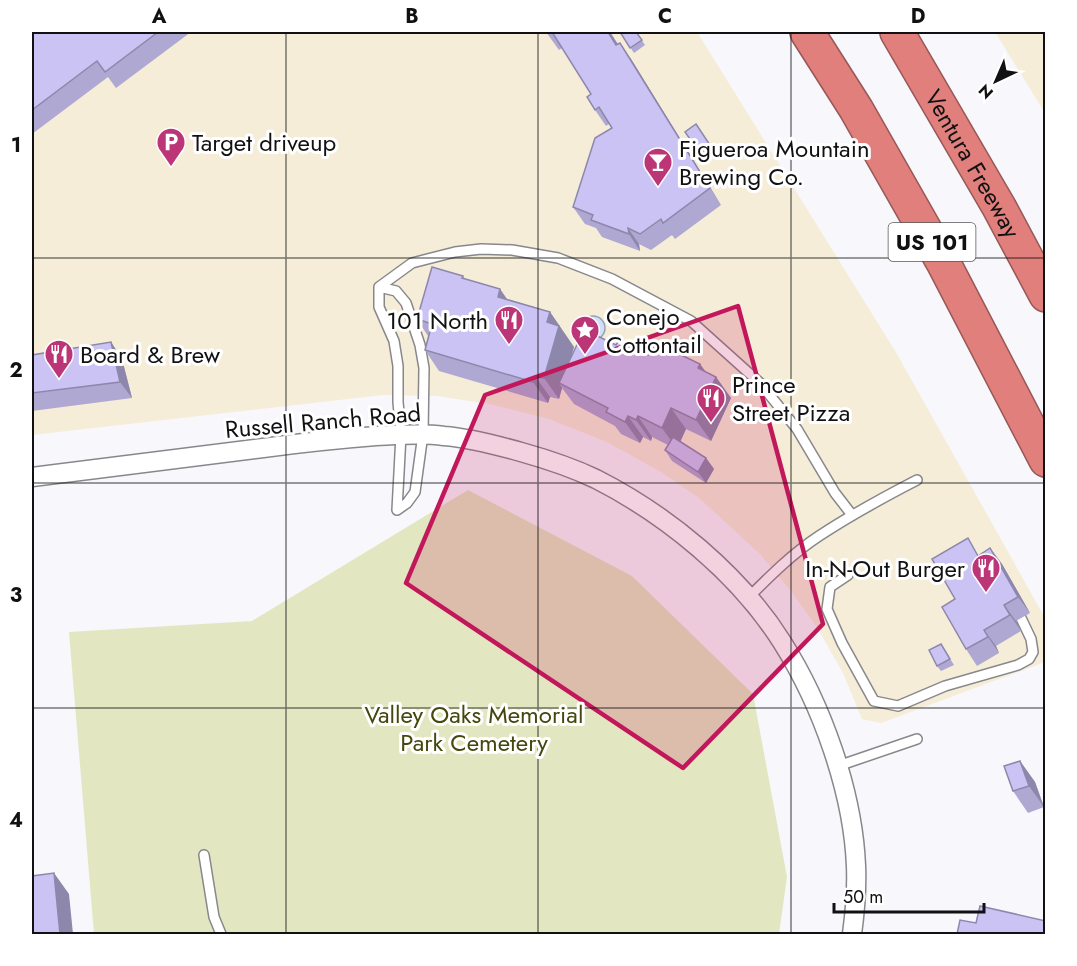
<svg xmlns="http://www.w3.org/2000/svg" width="1077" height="966" font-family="Jost,sans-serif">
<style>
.commercial{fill:#f5edd7}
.green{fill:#e3e7c1}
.water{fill:#d1dffa;stroke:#97a1b5;stroke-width:1.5}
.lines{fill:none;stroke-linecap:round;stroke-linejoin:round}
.lane-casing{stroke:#88888c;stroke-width:12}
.street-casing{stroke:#88888c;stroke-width:21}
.highway-casing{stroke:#985857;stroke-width:36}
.lane{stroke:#fff;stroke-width:9}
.street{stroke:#fff;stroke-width:18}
.highway{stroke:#e07f7b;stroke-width:33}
.wall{fill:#aea8d2}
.shaded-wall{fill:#8d88ab}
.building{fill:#cac3f4;stroke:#8d88ab;stroke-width:1.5}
.marked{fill:#c2185b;fill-opacity:0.2;stroke:#c2185b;stroke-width:4.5;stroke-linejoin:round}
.grid{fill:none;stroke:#111113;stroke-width:1.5;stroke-opacity:0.55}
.labels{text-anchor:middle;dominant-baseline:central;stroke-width:6;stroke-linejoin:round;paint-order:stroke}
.shield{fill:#fff;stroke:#58585a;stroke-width:1.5}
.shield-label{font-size:22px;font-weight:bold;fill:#111113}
.poi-label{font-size:24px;fill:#111113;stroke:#fff;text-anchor:start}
.street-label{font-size:24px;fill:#111113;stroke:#fff}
.park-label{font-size:24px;fill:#45470c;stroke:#fff}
.neatline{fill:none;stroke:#111113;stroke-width:2}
.grid-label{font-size:20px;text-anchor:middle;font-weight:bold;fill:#111113}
</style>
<rect width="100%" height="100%" fill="#f7f7fc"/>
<path class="commercial" d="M32,32H697L897,354L1045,618V662L881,723L862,719L843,673L818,629L791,591L760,554L699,498L661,472L607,442L549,419L490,404L437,396L383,395L32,435Z
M995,32H1045V113Z"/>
<path class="green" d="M468,490L632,576L753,694L787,877L779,934H94L69,632L252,621Z"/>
<path class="water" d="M581 328a12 12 0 1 1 24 0a12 12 0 1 1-24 0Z"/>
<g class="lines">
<g class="lane-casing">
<path id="lane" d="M379,287L412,263L455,252L481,249L512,250L558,258L612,279L691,321L760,383L797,429L835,493L852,515
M379,287L396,291L406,303L420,345L424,368L423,434L415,492L407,503L397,510
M379,287V307L394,341L398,366V402L401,435L397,510
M848,575L830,587L827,609L842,643L874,701L898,706L945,686L1018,665L1029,659L1033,652L1031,639L1021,618
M748,598C770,576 793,553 819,536C851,515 884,497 917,480
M838,766L917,739
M204,855L214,917L221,934"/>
</g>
<g class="street-casing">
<path id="street" d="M32,477C109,467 186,458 263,448C300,443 338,439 376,436C398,435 421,433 444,436C470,438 496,445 521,452C546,459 573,468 596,479C667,515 739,574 782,642C822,705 853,792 856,866C857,889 855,912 852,934"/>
</g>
<g class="highway-casing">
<g id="highway">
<path d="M807,32L856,109L943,262L1046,460"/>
<path id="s1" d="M897,32L999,207L1046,295"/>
</g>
</g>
<use href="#lane" class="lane"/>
<use href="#street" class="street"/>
<use href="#highway" class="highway"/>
</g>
<path class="wall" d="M32,32H191L116,88L108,77L32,134Z
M546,32H610L618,44L631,59L721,205L675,239L672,235L651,250L639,244L640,251L602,237L596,228L585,224L573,207L612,128L609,124L606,126L595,110L591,94L562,48L559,50Z
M620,32H636L645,45L634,53Z
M696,124L714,151L703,158L685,132Z
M463,276L465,279L500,289L507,299L550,312L574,347L571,357L587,337L648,355H671L700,364L706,372L716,377L731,398L711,441L686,429L680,442L706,458L714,469L706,483L672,461L665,450L668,445L652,437L651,441L643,437L640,443L621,434L615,426L574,404L562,388L559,399L550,397L548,403L439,371L425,350L428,336L417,319Z
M111,342L122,359L132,398L32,411V355Z
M990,548L1002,564L1030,613L1016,621L1021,631L996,646L999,653L977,666L966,649L955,599L979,555Z
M941,644L954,665L941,671L937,666Z
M1020,761L1035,782L1044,807L1028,813L1013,791Z"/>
<path class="shaded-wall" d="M608,32H610L628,61L616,45Z
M620,43L631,59L721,205L710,188Z
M628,228L639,244L640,251L629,234Z
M500,289L515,311L498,297Z
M550,312L574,347L563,385L559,383L562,388L559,399L544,378L547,322Z
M111,342L122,359L132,398L120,382Z
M700,364L713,383L716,377L731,398L711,441L696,420L698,368Z
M535,376L550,397L548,403L533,382Z
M671,408L686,429L677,449L662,428Z
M628,416L643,437L640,443L625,422Z
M638,416L652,437L651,441L636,420Z
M706,458L714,469L706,483L698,472Z
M990,548L1002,564L1030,613L1018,597Z
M1004,605L1016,621L1021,631L1010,615Z
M984,630L996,646L999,653L988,637Z
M1020,761L1035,782L1044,807L1029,786Z
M54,873L69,894L73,934H60Z"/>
<path class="building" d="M32,32H158L105,72L97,61L32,110Z
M552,32H608L616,45L620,43L710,188L663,223L661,219L640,234L628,228L629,234L591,220L593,215L573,207L595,138L612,128L599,107L595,110L587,97L591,94Z
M620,32H636L642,40L630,48Z
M696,124L710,145L699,152L685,132Z
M432,267L463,276L462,278L500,289L498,297L550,312L547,322L559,326L544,378L535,376L533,382L425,350L432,324L417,319Z
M589,332L616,345L619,340L648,355L652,346L671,355L673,351L700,364L698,368L716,377L696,420L671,408L662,428L638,416L636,420L628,416L625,422L606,412L608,408L559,383L582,334L587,337Z
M111,342L120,382L32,393V355Z
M673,437L706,458L698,472L665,450Z
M968,538L978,556L990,548L1018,597L1004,605L1010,615L984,630L988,637L966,649L942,607L955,599L932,559Z
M941,644L950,659L937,666L929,650Z
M1020,761L1029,786L1013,791L1004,766Z
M54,873L60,934H32V876Z
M980,906L1046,921V934H957L960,920L976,923Z"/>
<path class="marked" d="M738,306L823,624L683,768L406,583L485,395Z"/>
<path class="grid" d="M286,32V934M538,32V934M791,32V934M32,258H1046M32,483H1046M32,708H1046"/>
<defs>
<g id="parking-pin" transform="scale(1.5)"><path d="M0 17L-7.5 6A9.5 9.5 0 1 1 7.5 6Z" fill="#bc3677" stroke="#fff"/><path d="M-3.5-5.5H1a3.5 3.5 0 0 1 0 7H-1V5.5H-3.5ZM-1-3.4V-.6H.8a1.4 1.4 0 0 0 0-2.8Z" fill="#fff"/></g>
<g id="bar-pin" transform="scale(1.5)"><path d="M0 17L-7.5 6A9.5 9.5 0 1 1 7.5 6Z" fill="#bc3677" stroke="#fff"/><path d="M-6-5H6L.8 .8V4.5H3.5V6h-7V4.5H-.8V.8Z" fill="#fff"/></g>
<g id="restaurant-pin" transform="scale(1.5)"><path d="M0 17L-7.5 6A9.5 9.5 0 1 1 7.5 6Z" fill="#bc3677" stroke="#fff"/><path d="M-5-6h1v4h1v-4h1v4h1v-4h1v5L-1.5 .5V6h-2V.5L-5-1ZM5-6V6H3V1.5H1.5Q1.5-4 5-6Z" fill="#fff"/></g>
<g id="sight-pin" transform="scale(1.5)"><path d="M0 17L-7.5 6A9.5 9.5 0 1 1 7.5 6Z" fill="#bc3677" stroke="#fff"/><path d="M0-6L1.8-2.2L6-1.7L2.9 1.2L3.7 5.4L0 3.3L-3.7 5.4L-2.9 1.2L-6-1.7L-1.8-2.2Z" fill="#fff"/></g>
</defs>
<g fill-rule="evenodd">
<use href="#parking-pin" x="171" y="142"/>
<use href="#bar-pin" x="658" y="162"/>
<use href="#restaurant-pin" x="509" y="320"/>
<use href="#sight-pin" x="585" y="330"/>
<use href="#restaurant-pin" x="59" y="354"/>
<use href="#restaurant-pin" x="711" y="398"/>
<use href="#restaurant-pin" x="986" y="568"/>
</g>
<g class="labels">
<rect class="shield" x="888.5" y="223" width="87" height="38" rx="4.5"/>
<g class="shield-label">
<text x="932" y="242">US 101</text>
</g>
<g class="poi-label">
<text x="192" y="142">Target driveup</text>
<text x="679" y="148">Figueroa Mountain<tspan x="679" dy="28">Brewing Co.</tspan></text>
<text x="606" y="316">Conejo<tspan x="606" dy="28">Cottontail</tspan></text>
<text x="488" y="320" text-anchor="end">101 North</text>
<text x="80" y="354">Board &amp; Brew</text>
<text x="732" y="384">Prince<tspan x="732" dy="28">Street Pizza</tspan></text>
<text x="965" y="568" text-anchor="end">In-N-Out Burger</text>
</g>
<g class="street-label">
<text stroke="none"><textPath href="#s1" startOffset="152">Ventura Freeway</textPath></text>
<text transform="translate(323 421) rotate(-5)">Russell Ranch Road</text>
</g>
<g class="park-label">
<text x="474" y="714">Valley Oaks Memorial<tspan x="474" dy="28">Park Cemetery</tspan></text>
</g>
</g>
<rect width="1077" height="966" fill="none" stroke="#ffffff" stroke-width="66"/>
<g transform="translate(996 81) rotate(224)" stroke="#ffffff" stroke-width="4.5" paint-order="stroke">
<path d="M0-4.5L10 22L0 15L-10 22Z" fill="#111113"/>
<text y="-9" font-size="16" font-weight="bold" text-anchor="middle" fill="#111113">N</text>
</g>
<path d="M834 903v9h150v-9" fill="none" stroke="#111113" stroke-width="3"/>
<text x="843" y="903" font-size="18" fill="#111113" stroke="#ffffff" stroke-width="4.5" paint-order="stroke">50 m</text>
<rect x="33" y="33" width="1011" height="900" class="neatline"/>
<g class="grid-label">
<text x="159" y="23">A</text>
<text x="412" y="23">B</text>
<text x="665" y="23">C</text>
<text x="918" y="23">D</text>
<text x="16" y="152">1</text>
<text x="16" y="377">2</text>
<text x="16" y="602">3</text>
<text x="16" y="827">4</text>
</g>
</svg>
